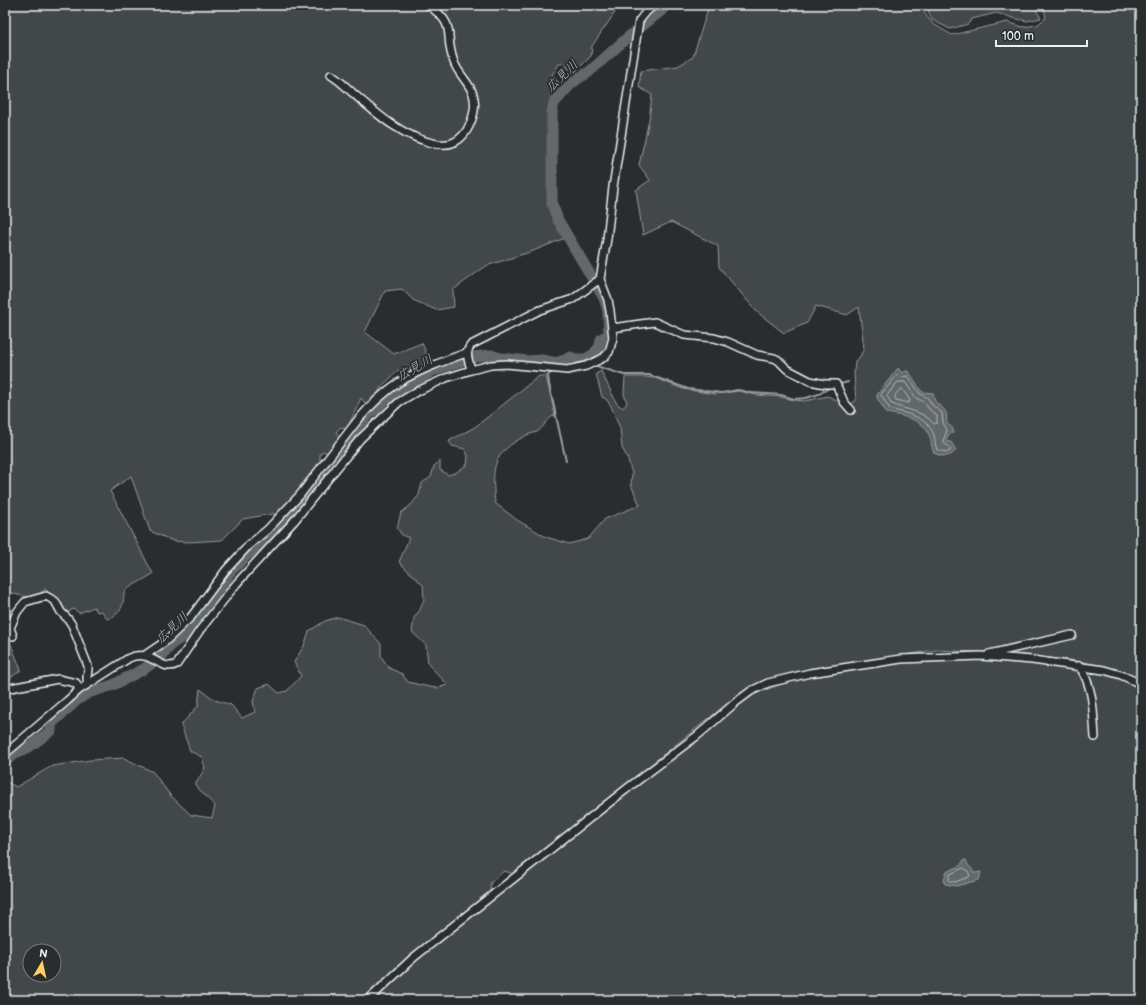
<svg xmlns="http://www.w3.org/2000/svg" width="1146" height="1005" font-family="'Balsamiq Sans','Klee One',sans-serif">
<style>
.green{fill:#424648;stroke:#959ca0;fill-rule:evenodd}
.water{fill:#63686b;stroke:#989fa3}
.lines{fill:none;stroke-linecap:round;stroke-linejoin:round}
.shore{stroke:#b3bac0;stroke-width:1}
.stream{stroke:#989fa3;stroke-width:2}
.river{stroke:#63686b;stroke-width:11}
.minor-casing{stroke:#e8f1f8;stroke-width:10}
.minor{stroke:#2a2d2e;stroke-width:7}
.labels{text-anchor:middle;dominant-baseline:central;stroke-width:3.5;stroke-linejoin:round;paint-order:stroke}
.water-label{font-size:13px;font-style:italic;fill:#acb3b9;stroke:#2a2d2e}
</style>
<rect width="100%" height="100%" fill="#2a2d2e"/>
<filter id="ink" filterUnits="userSpaceOnUse"><feTurbulence type="fractalNoise" baseFrequency=".025" numOctaves="2"/><feDisplacementMap in="SourceGraphic" scale="8" xChannelSelector="R" yChannelSelector="G"/><feConvolveMatrix kernelMatrix="1 2 1 2 8 2 1 2 1" color-interpolation-filters="sRGB"/></filter>
<g filter="url(#ink)">
<path class="green" d="M5,5H620L592,46L591,56L575,72H571L564,63L559,64L552,75L564,89L552,101L551,111L549,202L553,214L565,238L533,251L486,266L453,290L454,307L436,310L413,300L402,289L385,291L365,332L394,354L422,343L431,365L398,371L381,387L377,395L380,397L368,407L361,398L347,429L341,427L336,432L341,438L329,454L323,451L320,454V462L299,487L305,502L291,514H271L243,519L222,540L189,542L173,541L150,531L131,476L110,491L153,574L125,590C123,595 124,603 122,606C120,613 113,617 107,619L102,611L97,612L94,607L79,613L74,609L66,613L54,598L45,589C33,602 19,595 5,591Z
M709,5H918L933,24L952,35L1007,22L1023,27L1037,25L1046,18L1043,5H1141V679L1107,667L1078,661L1011,654L937,650L805,670L767,680L742,692L728,703L514,874L504,871L491,882L490,893L381,982L362,1000H5V781L16,787L52,766L91,760L124,758L153,772L170,795L191,815L212,818L215,806L195,785L205,768L202,757L190,751L181,725L198,706L200,689L215,700L231,705L242,718L255,712L253,701L258,688L269,684L279,693L287,691L301,676L294,662L304,646L309,631L325,621L338,617L364,625L381,644V656L389,668L402,674L408,682L425,686L436,688L448,685L428,664L426,645L412,632L414,618L420,610L424,599L423,585L399,562L409,538L402,535L397,528L401,513L412,504L419,495L422,483L431,477L434,466L440,461V470L448,475L455,473L467,465L468,456L465,449L452,446L449,441L475,427L539,376H546L555,415C545,420 544,428 537,432C533,433 529,434 525,436C491,454 492,468 495,503L517,520L546,537L569,544L588,539L605,519L640,505L631,485L632,473L627,457L622,448L620,428L611,406L606,399L602,397L596,374L601,371L617,404L623,408L627,403L624,394L625,377H645L655,378L683,389L715,394L739,391L756,395L781,397L794,400L805,401L828,396L843,404H851L856,400L854,375L855,361L859,358L864,349L859,307L847,315L816,306L807,323L784,333L757,312L719,267L718,246L671,222L643,235L636,190L650,180L639,165L649,120L652,95L639,87L641,71L678,66L693,57ZM30,951H54V975H30Z
M926,5H1033L1041,18L1027,21L1017,19L996,13L972,19L968,24L950,29L932,20Z
M5,639L10,642L21,670L5,682Z
M988,659C1036,663 1097,665 1141,687V1000H371L420,956L571,838L625,793L679,752L704,735L738,706L755,694L810,673L899,662Z"/>
<path class="water" d="M898,368L902,373L907,371L909,372L922,392L933,393C935,407 939,402 945,411C948,415 946,419 947,424C951,426 954,428 953,433L949,434L946,440L947,442H951L956,450C950,458 942,457 934,453C931,447 932,441 929,435C924,419 902,416 887,413L877,398V395Z
M964,860H966L968,865L972,869L973,872L975,873L981,872L979,880L956,886L945,884L944,881L946,872L960,866Z"/>
<g class="lines">
<path class="shore" d="M898,375L902,377L908,376L920,394L928,398L932,405L942,413L943,423L947,430L943,441C945,446 949,445 951,449L950,451L947,452L937,450C935,445 935,440 934,435C927,416 907,414 890,409L881,395Z
M898,382H905L916,398L924,402L929,409L937,416V423L934,424C922,410 908,411 892,404L887,396Z
M902,389L910,400L909,403L896,400L895,398C894,395 899,389 902,389Z
M964,868L967,870L970,875L969,877L955,882L949,881V875Z"/>
<path class="stream" d="M586,359L590,362
M594,364L596,366L624,375H649L688,389L722,393L738,390L752,393L781,395L794,399L806,398L819,394L831,387
M553,372L548,375L549,384L566,461
M837,385L848,382"/>
<path class="river" d="M5,761L18,752L26,749L51,731V724L76,701L88,693L113,685L144,669L162,656L173,643L194,630L204,612L211,606L221,592L229,573L245,557L282,528L288,511L313,487L321,471L350,436L370,413L378,408L384,400L416,385L423,378L432,371L473,357L491,355L501,358L529,361L542,360L557,363C562,360 566,361 570,357L576,359H586L594,354L600,346L601,339L604,337H609L608,311L604,298L558,220L552,204V112L554,103L569,86L579,78L589,72L627,38L661,11L666,5"/>
<g class="minor-casing">
<path id="minor" d="M331,75C342,82 345,86 354,94C378,115 404,138 437,144C442,144 447,145 452,143C469,137 478,110 473,94C469,82 458,74 454,62C443,34 459,26 428,5
M612,328L655,322L684,335L714,338L728,342L757,355L774,358L778,360L787,369L810,381L825,384H836L844,402L851,410
M471,370C469,360 464,353 471,345L540,310L573,299L600,279
M13,636L10,628L17,612L25,602L46,596L55,601L61,612L68,619L72,625L88,666C89,672 85,678 88,684
M989,654L1072,635
M144,656L166,641L191,617L226,570L249,545L268,529L300,495L357,421C369,407 383,393 398,383C419,370 444,361 466,353
M1079,666C1094,686 1093,713 1095,737
M5,689L58,679L76,683L79,690
M5,754L67,701L79,690L129,658C152,648 160,673 177,664L200,630L237,583L294,521L360,439L399,402L416,392L446,378L471,370L491,365L507,364L567,370L586,366L603,358L609,352L613,338L610,311L608,300L600,279L607,239L613,187L639,21L646,12L654,5
M368,1000L413,958L629,787L698,735L735,703L751,691L768,683L810,673L901,659L981,656L1032,660L1104,670L1121,675L1141,684"/>
</g>
<use href="#minor" class="minor"/>
</g>
</g>
<g class="labels">
<g class="water-label">
<text transform="translate(562 76) rotate(-44)">広見川</text>
<text transform="translate(415 368) rotate(-30)">広見川</text>
<text transform="translate(172 628) rotate(-43)">広見川</text>
</g>
</g>
<rect width="1146" height="1005" fill="none" stroke="#2a2d2e" stroke-width="20"/>
<rect x="10" y="10" width="1126" height="985" fill="none" stroke="#e8f1f8" stroke-width="1.5" filter="url(#ink)"/>
<g transform="translate(42 963) rotate(9)"><circle r="19" fill="#2a2d2e" stroke="#767b7f"/>
<path d="M0-3L7 15L0 10L-7 15Z" fill="#ffd166"/>
<text y="-6" font-size="11" font-weight="bold" text-anchor="middle" fill="#e8f1f8">N</text>
</g>
<path d="M996 40v6h91v-6" fill="none" stroke="#e8f1f8" stroke-width="2"/>
<text x="1002" y="40" font-size="12" fill="#e8f1f8" stroke="#2a2d2e" stroke-width="3" paint-order="stroke">100 m</text>
</svg>
